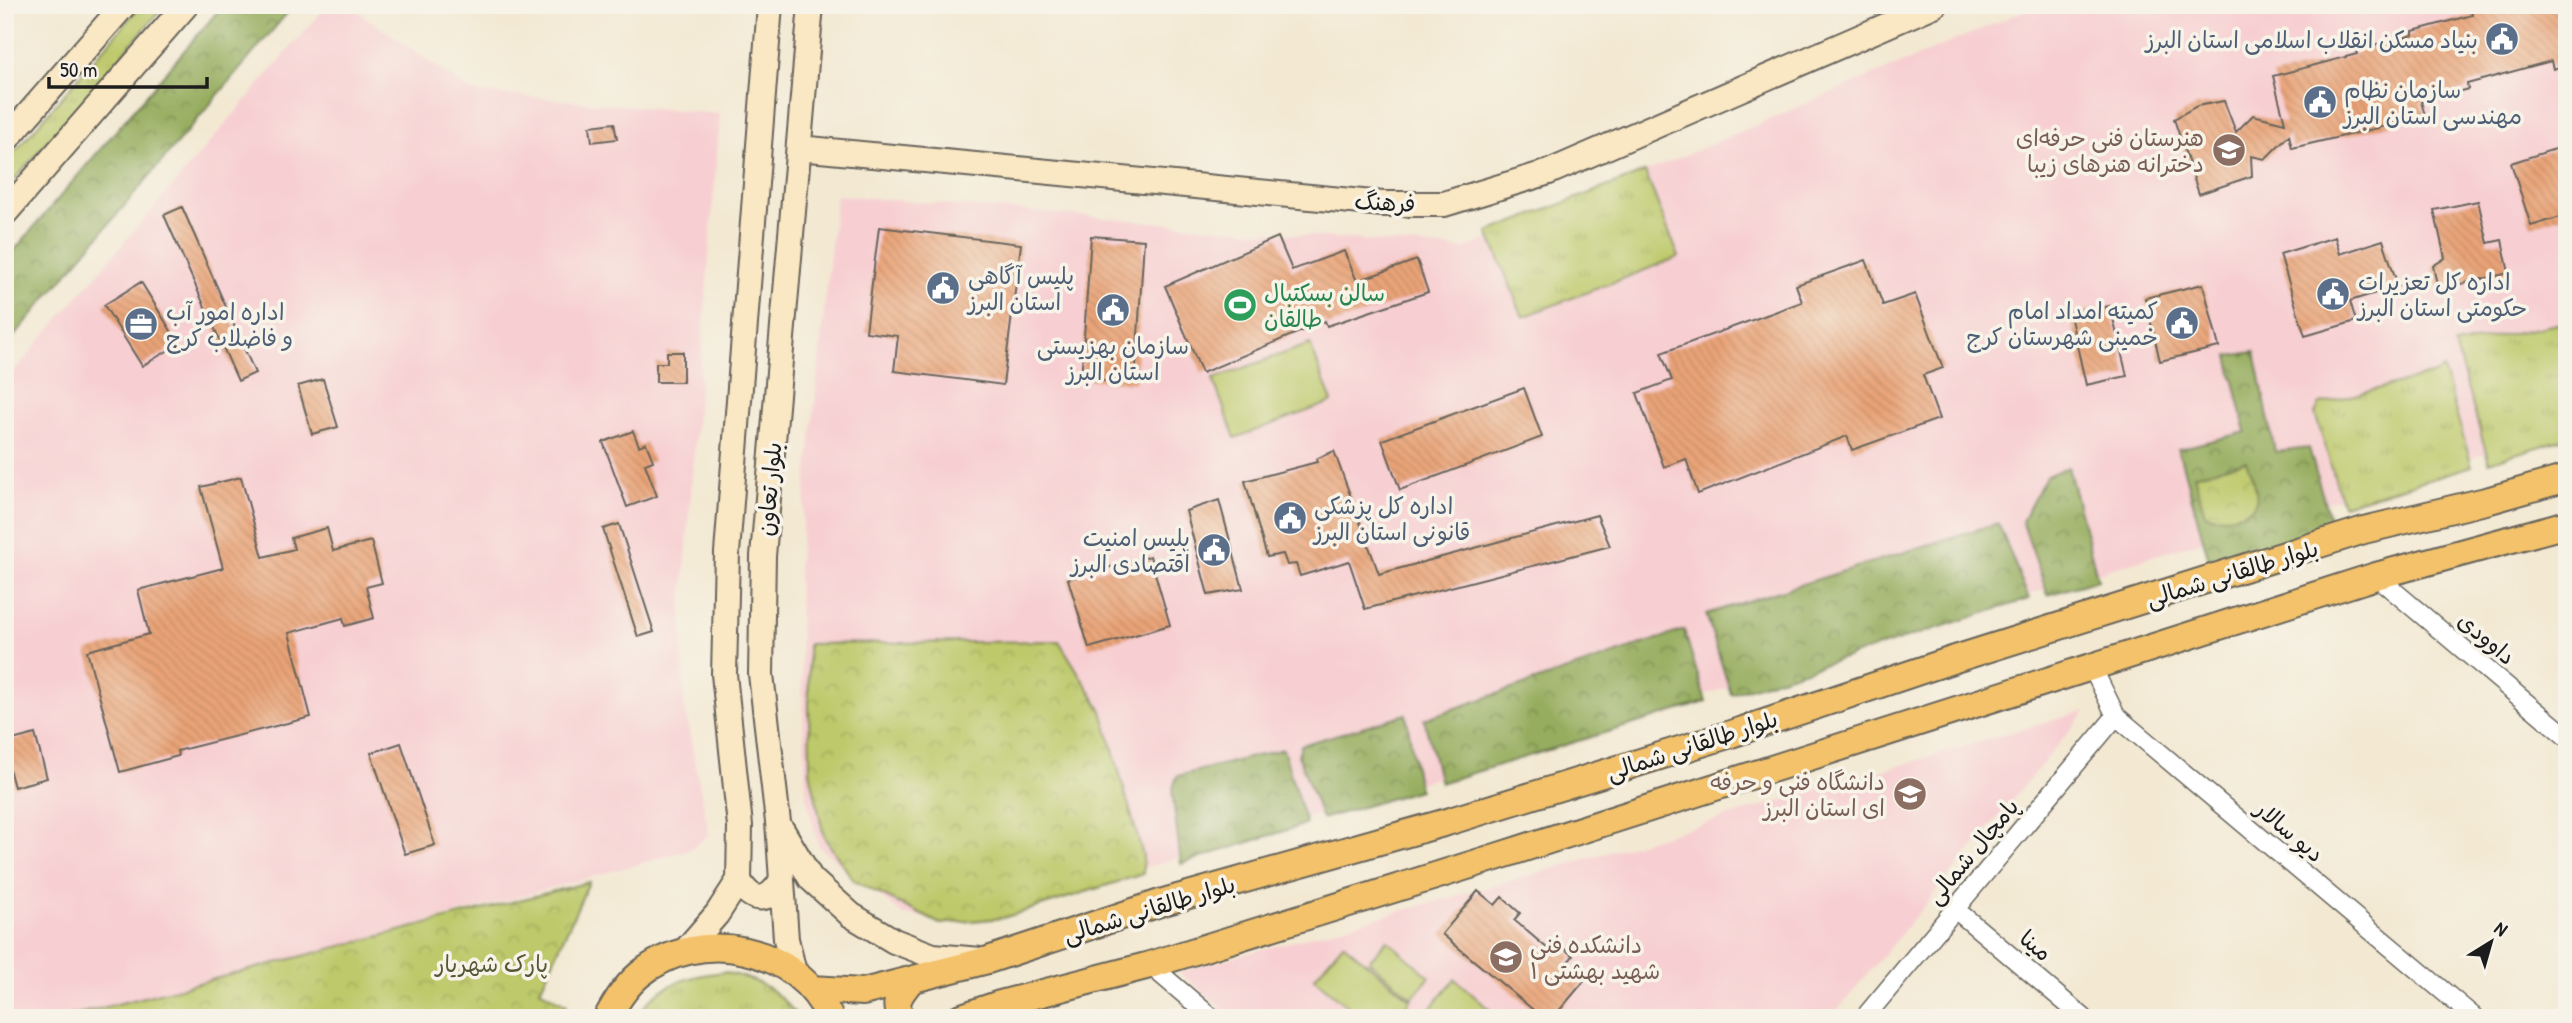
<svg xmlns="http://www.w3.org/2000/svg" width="2572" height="1023" font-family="'Patrick Hand','Playpen Sans Arabic',sans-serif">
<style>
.built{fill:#f7cfd2}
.grass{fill:url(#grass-tufts);stroke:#6c7244;stroke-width:2}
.forest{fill:url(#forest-crowns);stroke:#59643e;stroke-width:2}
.park{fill:url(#park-crowns);stroke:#6c7244;stroke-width:2}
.garden{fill:#bdc96b;stroke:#6c7244;stroke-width:2}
.building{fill:url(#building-back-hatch)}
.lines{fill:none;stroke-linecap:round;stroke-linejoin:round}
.minor-casing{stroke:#67645c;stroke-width:21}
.secondary-casing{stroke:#67645c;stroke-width:28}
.primary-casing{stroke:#67645c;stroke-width:30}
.minor{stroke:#fff;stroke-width:18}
.secondary{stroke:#fae7c3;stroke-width:24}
.primary{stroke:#f3c26a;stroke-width:26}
.labels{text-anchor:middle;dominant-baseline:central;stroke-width:7;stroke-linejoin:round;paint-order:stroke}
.service-label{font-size:23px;fill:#4e5e75;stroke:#f7f3e8;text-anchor:start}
.education-label{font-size:23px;fill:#785e54;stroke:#f7f3e8;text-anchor:end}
.street-label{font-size:23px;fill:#1c1c1c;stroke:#f7f3e8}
.leisure-label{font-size:23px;fill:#27864d;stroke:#f7f3e8;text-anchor:start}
.park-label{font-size:23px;fill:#545938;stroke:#f7f3e8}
</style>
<defs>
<pattern id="grass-tufts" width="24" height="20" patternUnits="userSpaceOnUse" patternTransform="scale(1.75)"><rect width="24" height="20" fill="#bdc96b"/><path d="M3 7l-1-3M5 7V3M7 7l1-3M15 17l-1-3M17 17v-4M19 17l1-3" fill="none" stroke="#a2ac5c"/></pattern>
<pattern id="forest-crowns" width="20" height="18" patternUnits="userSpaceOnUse" patternTransform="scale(1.75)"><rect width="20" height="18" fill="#96ad5f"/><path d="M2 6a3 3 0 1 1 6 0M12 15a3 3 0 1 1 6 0" fill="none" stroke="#7a8c4e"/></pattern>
<pattern id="park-crowns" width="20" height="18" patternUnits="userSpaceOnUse" patternTransform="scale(1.75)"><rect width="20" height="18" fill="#bdc96b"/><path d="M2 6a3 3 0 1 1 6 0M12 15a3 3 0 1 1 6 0" fill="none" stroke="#a2ac5c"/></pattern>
<pattern id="building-back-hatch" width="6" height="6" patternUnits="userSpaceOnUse" patternTransform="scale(1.75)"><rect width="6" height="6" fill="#e9a377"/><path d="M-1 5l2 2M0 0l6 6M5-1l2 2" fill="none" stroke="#c78c66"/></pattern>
</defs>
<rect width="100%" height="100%" fill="#f7f3e8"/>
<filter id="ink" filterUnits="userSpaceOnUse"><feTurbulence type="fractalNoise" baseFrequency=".0143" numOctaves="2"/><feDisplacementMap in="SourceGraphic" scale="14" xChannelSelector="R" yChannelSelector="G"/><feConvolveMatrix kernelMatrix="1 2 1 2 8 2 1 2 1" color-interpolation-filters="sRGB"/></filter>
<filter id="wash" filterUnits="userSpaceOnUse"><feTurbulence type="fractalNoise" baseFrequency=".00686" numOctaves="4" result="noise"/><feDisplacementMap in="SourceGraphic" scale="28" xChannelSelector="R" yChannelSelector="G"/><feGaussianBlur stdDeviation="1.57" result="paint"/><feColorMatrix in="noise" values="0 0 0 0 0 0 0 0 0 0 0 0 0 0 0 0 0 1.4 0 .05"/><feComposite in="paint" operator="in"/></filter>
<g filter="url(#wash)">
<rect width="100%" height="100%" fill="#f3e9d3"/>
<path class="built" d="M327,5H349L473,92L720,114L682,608L684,704L709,835L689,850L78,1018H5V382Z
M2038,5H2567V428L973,921L903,915L819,847L806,797L798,568L836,195L1465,249Z
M2087,710L1831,1018H1232L1179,972L1521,878Z"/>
<path class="grass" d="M141,5H165L5,191V163Z
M1645,172L1679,257L1523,317L1488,232Z
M2567,322V438L2489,462L2455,345Z
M2443,369L2472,466L2343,505L2315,413L2320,404L2434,374Z
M725,972C762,981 775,988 799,1018H637C655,984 690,975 725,972Z"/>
<path class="forest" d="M223,5H294L5,347V261Z
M2255,352L2275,452L2309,448L2333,532L2212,571L2178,449L2246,432L2228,356Z
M2068,467L2098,580L2048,595L2022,521L2046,476Z
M1998,523L2029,599L1731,694L1706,614Z
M1684,630L1706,702L1440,783L1424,719Z
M1406,714L1419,790L1322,819L1298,755L1301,745Z
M1283,749L1306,824L1181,864L1172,791L1177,776Z"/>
<path class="park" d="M2246,461C2249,471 2259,489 2256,500C2252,517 2218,520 2205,514L2194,475Z
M1059,641L1102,711L1143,856V874L1003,918L940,924L854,881L824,837L810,771L808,644Z
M589,882L540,990L567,1005L552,1018H63Z"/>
<path class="garden" d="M1310,344L1332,402L1235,438L1213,379Z
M1387,940L1430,977L1412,998L1369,961Z
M1343,943L1411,1000L1397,1018H1361L1314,978Z
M1455,979L1499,1018H1422Z"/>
<g id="blocks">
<path class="building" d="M2494,5H2567V65L2553,69L2551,61L2467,84L2468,89L2421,102L2425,115L2378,128L2292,148L2289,135L2265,159L2251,156L2252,176L2199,194L2174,119L2197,106L2224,101L2236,132L2253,115L2285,123L2273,76L2357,54L2356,51L2413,35V31L2472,15L2471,11Z
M614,123L617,139L592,142L590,126Z
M2558,148L2567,177V215L2531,226L2511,163Z
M2478,201L2488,243L2502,240L2509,273L2438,289L2433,266L2445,258L2434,210Z
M182,207L255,373L238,381L164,215Z
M879,227L1021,244L1003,385L894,371L898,336L866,332Z
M1091,236L1144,240L1135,383L1081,379Z
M1278,237L1292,270L1344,251L1357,281L1417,260L1428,292L1327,326L1325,321L1202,373L1165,286Z
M2335,237L2340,254L2383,240L2398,286L2350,301L2356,321L2305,336L2280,254Z
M1866,260L1883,305L1915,294L1943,368L1923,375L1939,419L1852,450L1847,436L1698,494L1686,459L1664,467L1637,393L1672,380L1661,353L1802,302L1796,285Z
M141,282L179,344L142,366L104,305Z
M2203,284L2219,347L2160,361L2145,298Z
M2110,306L2127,376L2086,385L2070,315Z
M667,352H683V382H656V363H667Z
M323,379L338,427L312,434L298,386Z
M1524,388L1542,437L1400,490L1382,440Z
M633,431L639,446L646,443L653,461L645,464L657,496L627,507L603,442Z
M1334,451L1379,574L1597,515L1610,546L1365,609L1349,561L1300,576L1296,564L1287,565L1283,554L1267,557L1245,481L1317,462L1316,459Z
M241,477L263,557L294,549L291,538L327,528L333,551L371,541L382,583L366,587L374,618L345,626L343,618L289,633L311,717L177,751L178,756L120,772L87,651L149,634L138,590L223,568L201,487Z
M1219,500L1243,589L1208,595L1186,511Z
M619,524L654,632L638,637L603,529Z
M1150,556L1170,625L1089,648L1068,579Z
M35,734L47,778L14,787L5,754V742Z
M401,743L435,845L405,854L371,753Z
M1478,891L1495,905L1502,897L1520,913L1514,920L1548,949L1555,941L1573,956L1566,964L1585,980L1553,1018H1543L1442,934Z"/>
</g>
</g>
<g filter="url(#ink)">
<use href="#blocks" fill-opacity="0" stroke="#67645c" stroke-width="2"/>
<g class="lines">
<g class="minor-casing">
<path id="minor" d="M2376,576L2567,737
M2092,667L2116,716L2475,1018
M1955,909L2084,1018
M1150,965L1212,1018
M1864,1018L2116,716"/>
</g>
<g class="secondary-casing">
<path id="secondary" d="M5,141L124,5
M799,148L1383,204H1444L1549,172L1934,5
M5,213L186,5
M782,830L811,879L851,915L894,941L933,956L981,960
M739,880C751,904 770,903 782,879
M685,951L717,914L739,880L740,826L724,674L727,553L770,5
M794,972L786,939L778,822L761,674L763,556L811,5"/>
</g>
<g class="primary-casing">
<path id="primary" d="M812,989L863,992L988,960L1160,903L1447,822L1731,734L1952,660L2364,530L2490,500L2567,478
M607,1018C616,1002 625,987 639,975C699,925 798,946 830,1018
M901,1018C892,1001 901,993 911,980
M959,1018L1000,1004L1150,965L1496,857L2376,576L2567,524"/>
</g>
<use href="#minor" class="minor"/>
<use href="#secondary" class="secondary"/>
<use href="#primary" class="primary"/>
</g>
</g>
<defs>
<g id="civic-disc" transform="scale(1.75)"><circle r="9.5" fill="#5c6f8a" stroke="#f7f3e8"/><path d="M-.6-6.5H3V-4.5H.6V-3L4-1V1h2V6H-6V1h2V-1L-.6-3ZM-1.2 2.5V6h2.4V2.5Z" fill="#fff"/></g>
<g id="school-disc" transform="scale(1.75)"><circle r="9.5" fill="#8d6e63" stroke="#f7f3e8"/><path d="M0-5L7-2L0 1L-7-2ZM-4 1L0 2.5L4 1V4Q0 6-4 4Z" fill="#fff"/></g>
<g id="stadium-disc" transform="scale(1.75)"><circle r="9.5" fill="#2e9e5b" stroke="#f7f3e8"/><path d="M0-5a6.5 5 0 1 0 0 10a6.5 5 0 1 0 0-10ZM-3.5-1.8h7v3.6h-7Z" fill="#fff"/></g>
<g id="office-disc" transform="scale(1.75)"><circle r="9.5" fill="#5c6f8a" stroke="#f7f3e8"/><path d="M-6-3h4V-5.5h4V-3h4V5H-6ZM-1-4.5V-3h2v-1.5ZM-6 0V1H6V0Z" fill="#fff"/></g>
<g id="university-disc" transform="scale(1.75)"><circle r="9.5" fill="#8d6e63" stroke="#f7f3e8"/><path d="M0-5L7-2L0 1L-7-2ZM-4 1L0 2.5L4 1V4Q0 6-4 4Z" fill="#fff"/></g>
</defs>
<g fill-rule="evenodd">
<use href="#civic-disc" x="2502" y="39"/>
<use href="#civic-disc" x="2320" y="102"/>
<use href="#school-disc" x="2229" y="150"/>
<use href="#civic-disc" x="943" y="288"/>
<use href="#civic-disc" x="2333" y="294"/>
<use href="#stadium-disc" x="1240" y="305"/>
<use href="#civic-disc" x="1113" y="310"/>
<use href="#civic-disc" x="2182" y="323"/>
<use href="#office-disc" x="141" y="324"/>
<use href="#civic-disc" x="1290" y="518"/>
<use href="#civic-disc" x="1214" y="550"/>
<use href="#school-disc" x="1910" y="794"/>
<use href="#university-disc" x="1506" y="957"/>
</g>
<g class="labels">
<g class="service-label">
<text x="2478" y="39" text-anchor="end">بنیاد مسکن انقلاب اسلامی استان البرز</text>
<text x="2344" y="89">سازمان نظام<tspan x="2344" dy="26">مهندسی استان البرز</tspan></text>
<text x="968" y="275">پلیس آگاهی<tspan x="968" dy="26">استان البرز</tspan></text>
<text x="2358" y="281">اداره کل تعزیرات<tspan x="2358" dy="26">حکومتی استان البرز</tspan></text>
<text x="2158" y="310" text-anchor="end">کمیته امداد امام<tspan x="2158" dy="26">خمینی شهرستان کرج</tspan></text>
<text x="166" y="311">اداره امور آب<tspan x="166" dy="26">و فاضلاب کرج</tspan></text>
<text x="1113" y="345" text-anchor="middle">سازمان بهزیستی<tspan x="1113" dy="26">استان البرز</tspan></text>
<text x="1314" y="505">اداره کل پزشکی<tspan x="1314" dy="26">قانونی استان البرز</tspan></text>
<text x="1190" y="537" text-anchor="end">پلیس امنیت<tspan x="1190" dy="26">اقتصادی البرز</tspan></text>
</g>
<g class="education-label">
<text x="2204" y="137">هنرستان فنی حرفه‌ای<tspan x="2204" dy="26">دخترانه هنرهای زیبا</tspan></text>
<text x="1885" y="781">دانشگاه فنی و حرفه<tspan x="1885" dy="26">ای استان البرز</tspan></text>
<text x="1530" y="944" text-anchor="start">دانشکده فنی<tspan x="1530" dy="26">شهید بهشتی ۱</tspan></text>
</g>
<g class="street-label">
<text transform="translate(1385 202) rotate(3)">فرهنگ</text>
<text transform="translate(769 489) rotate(-85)">بلوار تعاون</text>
<text transform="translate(2232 573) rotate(-17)">بلوار طالقانی شمالی</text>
<text transform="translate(2487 638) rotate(40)">داوودی</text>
<text transform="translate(1692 745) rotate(-18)">بلوار طالقانی شمالی</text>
<text transform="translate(2290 831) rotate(40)">دیو سالار</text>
<text transform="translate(1972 851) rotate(-50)">پامچال شمالی</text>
<text transform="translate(1149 909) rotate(-17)">بلوار طالقانی شمالی</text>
<text transform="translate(2036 945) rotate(40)">مینا</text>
</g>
<g class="leisure-label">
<text x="1264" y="292">سالن بسکتبال<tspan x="1264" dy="26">طالقان</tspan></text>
</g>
<g class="park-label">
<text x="492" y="963">پارک شهریار</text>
</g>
</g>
<rect width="2572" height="1023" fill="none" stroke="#f7f3e8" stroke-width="28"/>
<g transform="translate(2491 942) rotate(37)" stroke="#f7f3e8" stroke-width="5" paint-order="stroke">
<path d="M0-5L12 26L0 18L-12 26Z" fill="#1c1c1c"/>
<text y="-10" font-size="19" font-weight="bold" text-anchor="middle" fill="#1c1c1c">N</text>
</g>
<path d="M49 77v10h158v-10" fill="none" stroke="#1c1c1c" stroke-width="3.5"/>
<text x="60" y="77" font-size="21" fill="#1c1c1c" stroke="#f7f3e8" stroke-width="5" paint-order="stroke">50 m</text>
</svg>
